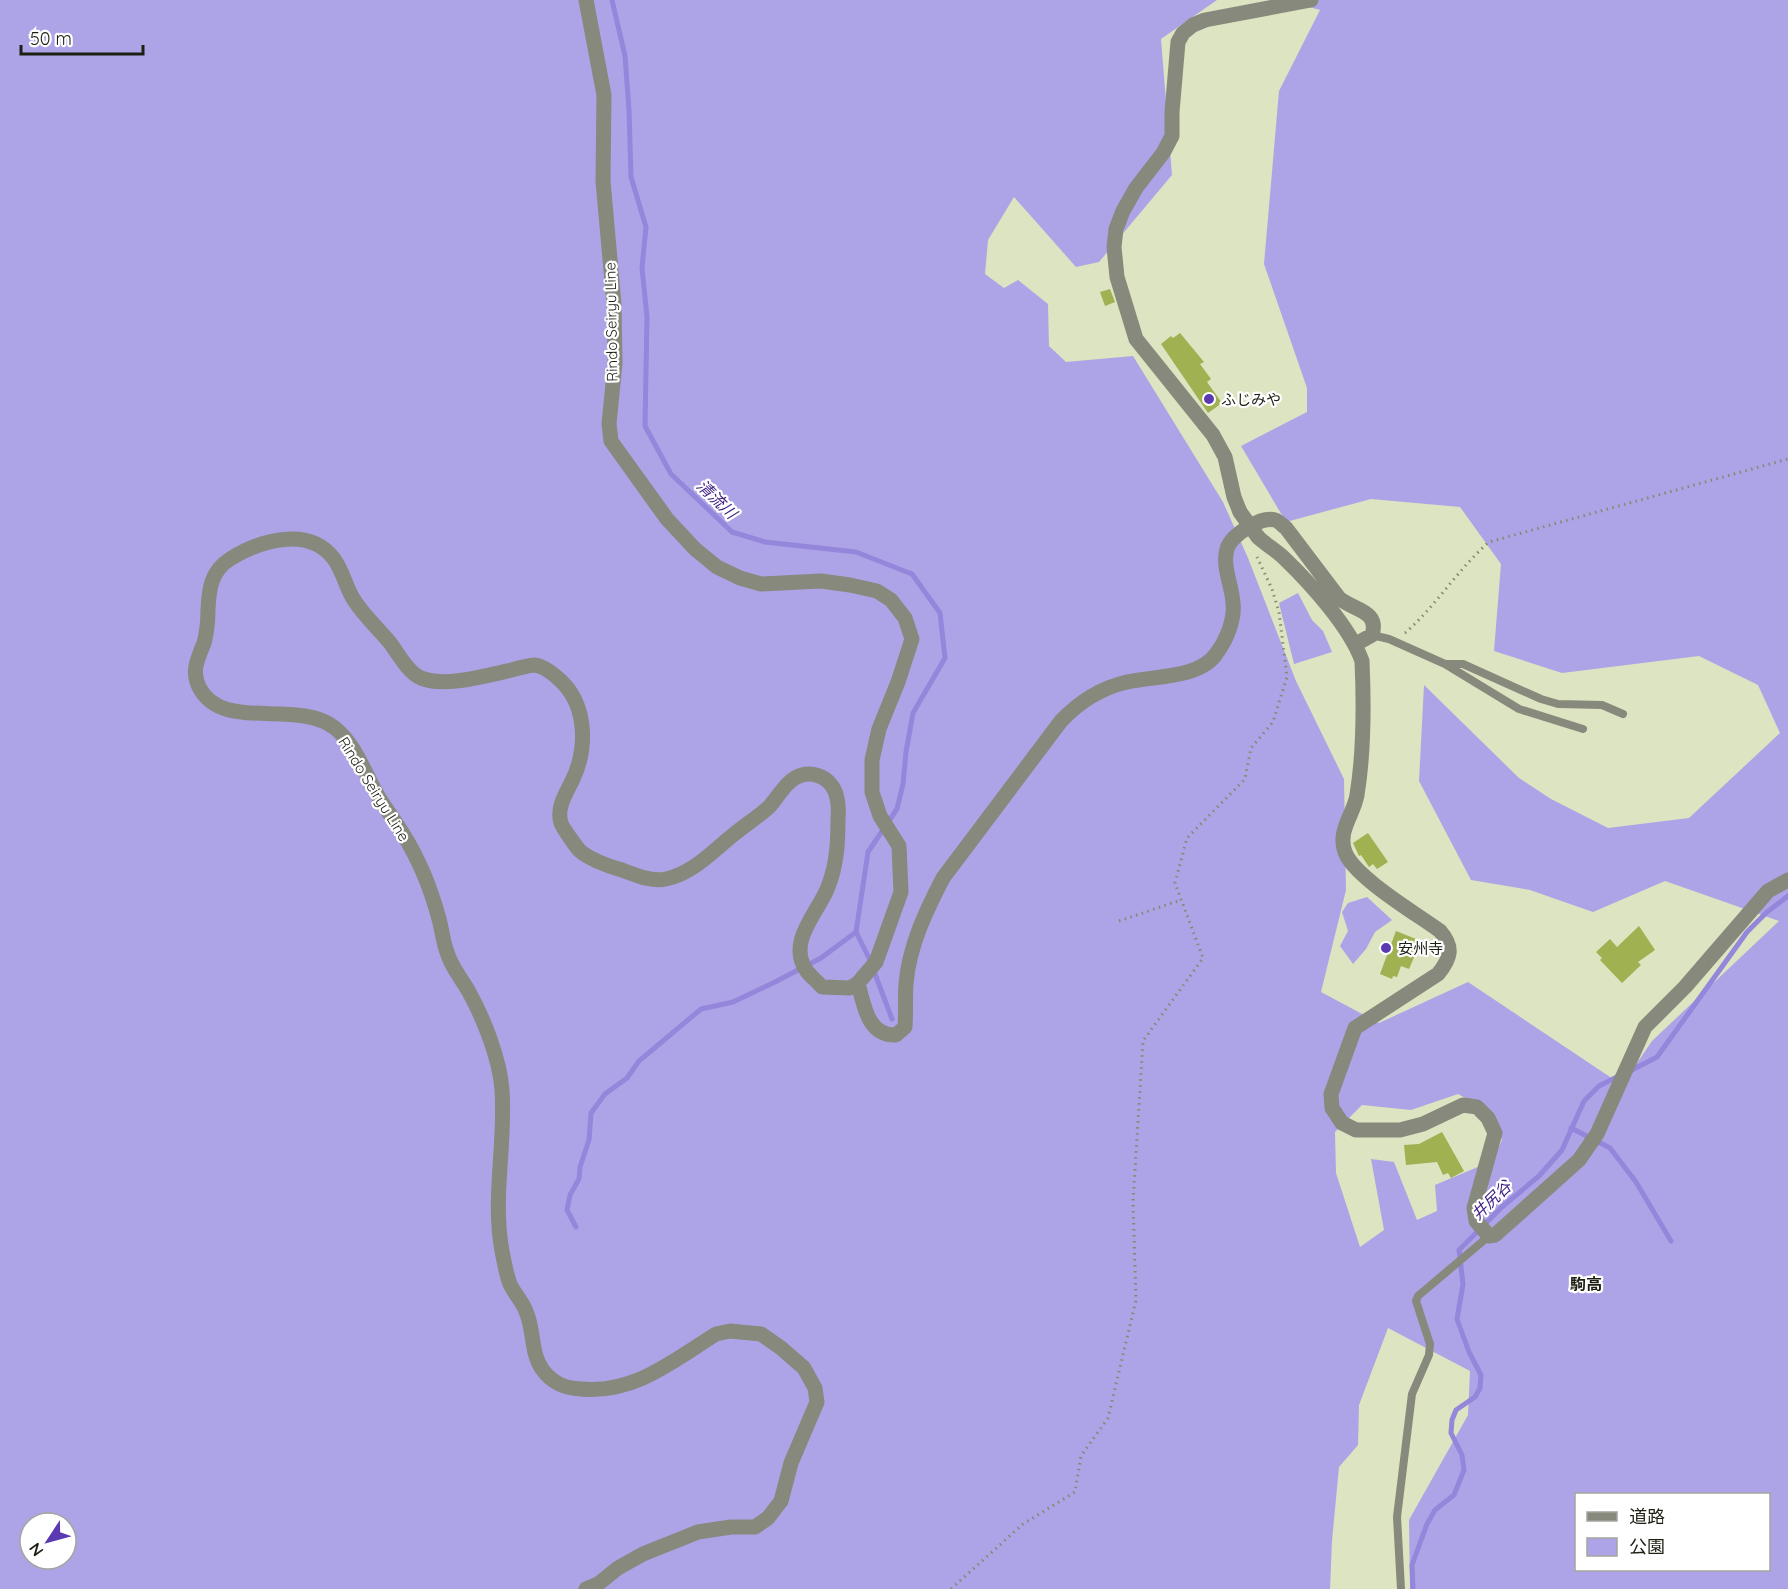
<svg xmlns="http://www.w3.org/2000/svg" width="1788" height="1589" font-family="Quicksand,'Noto Sans JP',sans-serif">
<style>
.green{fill:#ada4e7;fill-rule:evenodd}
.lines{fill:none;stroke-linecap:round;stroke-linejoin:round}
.stream{stroke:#9386db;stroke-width:5}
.building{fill:#9fb150}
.path{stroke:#848a71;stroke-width:3;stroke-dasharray:1.5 4.5;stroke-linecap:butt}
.lane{stroke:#86897b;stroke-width:8}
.street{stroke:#86897b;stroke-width:15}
.street-bridge{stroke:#86897b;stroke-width:15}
.poi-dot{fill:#5a39b1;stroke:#fff;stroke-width:2}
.labels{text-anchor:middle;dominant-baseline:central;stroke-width:4.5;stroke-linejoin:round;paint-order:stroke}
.street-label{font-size:15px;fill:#1c1f12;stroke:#fff}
.poi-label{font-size:15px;fill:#1c1f12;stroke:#fff;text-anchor:start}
.water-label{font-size:16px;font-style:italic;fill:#3f2183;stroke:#fff}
.neighbourhood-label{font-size:16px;font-weight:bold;fill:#1c1f12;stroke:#fff}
</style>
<rect width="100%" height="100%" fill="#dce4c1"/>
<path class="green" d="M0,0H1217L1161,39L1172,175L1099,262L1076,267L1014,197L988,240L985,274L1004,288L1018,280L1048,304L1049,346L1066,362L1133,356L1223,502L1248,558L1296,681L1344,779L1346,890L1321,992L1379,1023L1468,982L1622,1085L1652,1041L1779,921L1665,881L1593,912L1530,890L1471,880L1419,781L1424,685L1519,778L1551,799L1608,828L1689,818L1780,733L1758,685L1699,656L1562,673L1494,651L1501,564L1460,507L1371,499L1286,522L1241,446L1307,412V388L1264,264L1279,91L1320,10L1283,0H1788V1589H1410L1409,1520L1468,1415L1470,1371L1388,1328L1359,1405L1358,1445L1339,1467L1332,1541L1330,1589H0ZM1458,1094L1488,1110L1502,1140L1492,1161L1435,1185L1437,1211L1417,1220L1394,1162L1371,1159L1384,1230L1360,1247L1336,1173L1335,1132L1362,1105L1411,1110ZM1576,1494H1768V1570H1576ZM30,1523H66V1559H30Z
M1298,593L1312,620L1323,631L1332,652L1294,664L1279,603Z
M1367,897L1392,920L1375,932L1366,949L1353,964L1340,946L1348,931L1342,912L1348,903Z"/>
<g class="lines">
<path class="stream" d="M612,0L625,56L629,110L631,177L646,227L642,268L647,317L645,426L671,474L732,532L765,542L856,552L912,574L940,613L945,658L913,713L906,752L903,784L897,809L868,852L856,932
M856,932L869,958L892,1019
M1630,1071L1657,1057L1747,932L1767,912L1788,896
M1571,1128L1610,1148L1636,1182L1671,1241
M576,1227L567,1210L570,1195L579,1179L580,1167L589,1140L591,1113L605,1094L627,1078L639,1061L701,1009L733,1002L775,982L821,958L856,932
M1413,1589L1412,1565L1427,1524L1435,1510L1454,1495L1464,1470L1462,1455L1451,1433L1452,1420L1456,1410L1475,1397L1480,1388L1481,1375L1469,1352L1457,1319L1463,1284L1459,1250L1502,1207L1539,1176L1562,1150L1584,1101L1599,1086L1619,1076"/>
</g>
<path class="building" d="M1110,289L1115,302L1105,306L1100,292Z
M1180,333L1204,362L1200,364L1211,379L1207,382L1222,403L1208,413L1161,344L1171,336L1173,338Z
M1368,833L1388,862L1377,869L1373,864L1369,867L1361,855L1359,856L1353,843Z
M1639,926L1655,950L1638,962L1641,965L1622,983L1600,960L1602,958L1596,952L1610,939L1617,947Z
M1396,931L1421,941L1409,969L1401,966L1397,977L1393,976L1392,979L1380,974Z
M1442,1132L1464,1171L1451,1178L1448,1173L1443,1175L1437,1162L1406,1165L1404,1145L1419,1144Z"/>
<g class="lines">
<path class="path" d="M1405,633C1436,606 1458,569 1489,542L1788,459
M1119,921L1181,900
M951,1589L1023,1524L1075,1492L1081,1456L1108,1418L1136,1300L1133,1202L1143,1041L1203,958L1175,883L1187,838L1245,779L1251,748L1273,722L1287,677L1279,612L1272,589L1257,557"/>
<path class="lane" d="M1372,635L1389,639L1445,664H1463L1541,699L1558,704L1602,705L1623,714
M1445,664L1519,709L1583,729
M1401,1589L1397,1517L1412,1394L1429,1355L1430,1344L1416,1301L1418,1296L1489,1236"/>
<path class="street" d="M586,0L604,95L603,181L614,304L615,363L609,424L611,441L667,519L695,549L717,567L740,578L761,584L821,581L850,585L877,591L891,600L905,618L912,639L898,682L879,729L872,760V792L880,816L899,846L901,892L876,962L858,983L850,988L822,987C817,981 810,976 806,970C787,941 818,913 828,887C837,864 838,842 838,819C839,809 838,794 832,786C825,776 812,772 802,775C787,779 779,796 769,807C758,817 745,825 733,835C713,851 692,874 666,879C651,882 636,875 622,870C608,866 591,860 580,851C577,848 562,827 561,823C556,807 567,792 573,779C587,749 587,708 563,683C556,676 545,666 534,665C532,665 514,669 512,670C488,675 444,688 421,678C408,672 399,655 391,644C379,629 364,616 354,600C346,588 343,571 334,559C309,525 259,541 230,559C211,571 209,589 208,609C208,621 207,632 204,643C198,659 191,670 199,687C222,733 296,698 335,728C356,745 365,774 378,796C386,809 395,821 403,834C420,861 431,889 439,919C442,930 443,942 447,952C451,967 462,979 469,992C484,1019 500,1060 502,1090C506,1144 492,1197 502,1251C504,1261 506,1274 510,1284C515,1295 524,1303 527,1314C534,1332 531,1353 542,1369C552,1383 564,1388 581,1389C634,1394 673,1361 716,1334L730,1331L761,1334L781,1348L804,1368L815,1388L817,1402L791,1463L781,1501L768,1518L755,1527H731L698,1532L643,1554L618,1568L598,1584L586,1589
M1240,512L1234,497L1225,457L1213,435L1136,339L1117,277L1114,247L1116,229L1123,211L1136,188L1163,153L1172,136V112L1178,42L1183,33L1193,25L1205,20L1311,0
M1258,537C1266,545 1276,550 1284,558C1310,583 1350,627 1362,661C1364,705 1364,752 1357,795C1354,814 1337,831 1345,852C1354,877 1417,914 1440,931C1454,947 1451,958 1438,974L1355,1028L1331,1094L1332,1108L1342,1123L1356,1130H1400L1423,1124L1463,1105L1477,1107L1488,1118L1495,1133L1474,1208L1476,1221L1489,1236L1495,1235L1579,1160L1597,1134L1645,1027L1685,987L1768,891L1788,880
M858,983C864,1006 868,1036 896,1035L905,1027C906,1013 905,998 906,984C909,946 926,911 943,878L1061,721C1079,702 1101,688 1127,682C1154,676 1200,678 1216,654C1226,641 1235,620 1233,603C1232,585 1222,567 1227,549C1231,535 1261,516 1275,520C1279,521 1282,525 1286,528L1339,598C1352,610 1380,610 1372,635L1356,644"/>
<path class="street-bridge" d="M1240,512L1258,537"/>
</g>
<g class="poi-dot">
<circle cx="1209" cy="399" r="6"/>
<circle cx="1386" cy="948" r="6"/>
</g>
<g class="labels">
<g class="street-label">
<text transform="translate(611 322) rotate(-91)">Rindo Seiryu Line</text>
<text transform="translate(374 789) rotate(58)">Rindo Seiryu Line</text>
</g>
<g class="poi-label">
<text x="1221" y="399">ふじみや</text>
<text x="1398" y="948">安州寺</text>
</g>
<g class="water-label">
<text transform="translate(717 499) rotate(44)">清流川</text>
<text transform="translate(1491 1200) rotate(-44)">井尻谷</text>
</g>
<g class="neighbourhood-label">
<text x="1586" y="1284">駒高</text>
</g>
</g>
<rect x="1575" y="1493" width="195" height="78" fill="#ffffff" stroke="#a4a5a0" stroke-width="1.5"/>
<rect x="1587" y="1512" width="30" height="9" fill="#86897b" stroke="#a4a5a0" stroke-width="1.5"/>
<text x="1629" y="1523" font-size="18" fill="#1c1f12">道路</text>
<rect x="1587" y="1538" width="30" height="18" fill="#ada4e7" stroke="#a4a5a0" stroke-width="1.5"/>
<text x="1629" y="1553" font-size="18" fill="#1c1f12">公園</text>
<g transform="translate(48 1541) rotate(234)"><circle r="28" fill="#ffffff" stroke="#a4a5a0" stroke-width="1.5"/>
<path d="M0-4.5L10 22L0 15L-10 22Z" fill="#5a39b1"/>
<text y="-9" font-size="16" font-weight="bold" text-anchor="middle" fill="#1c1f12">N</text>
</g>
<path d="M21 45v9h122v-9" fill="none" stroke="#1c1f12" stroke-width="3"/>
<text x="30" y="45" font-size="18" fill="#1c1f12" stroke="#ffffff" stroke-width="4.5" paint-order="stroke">50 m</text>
</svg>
